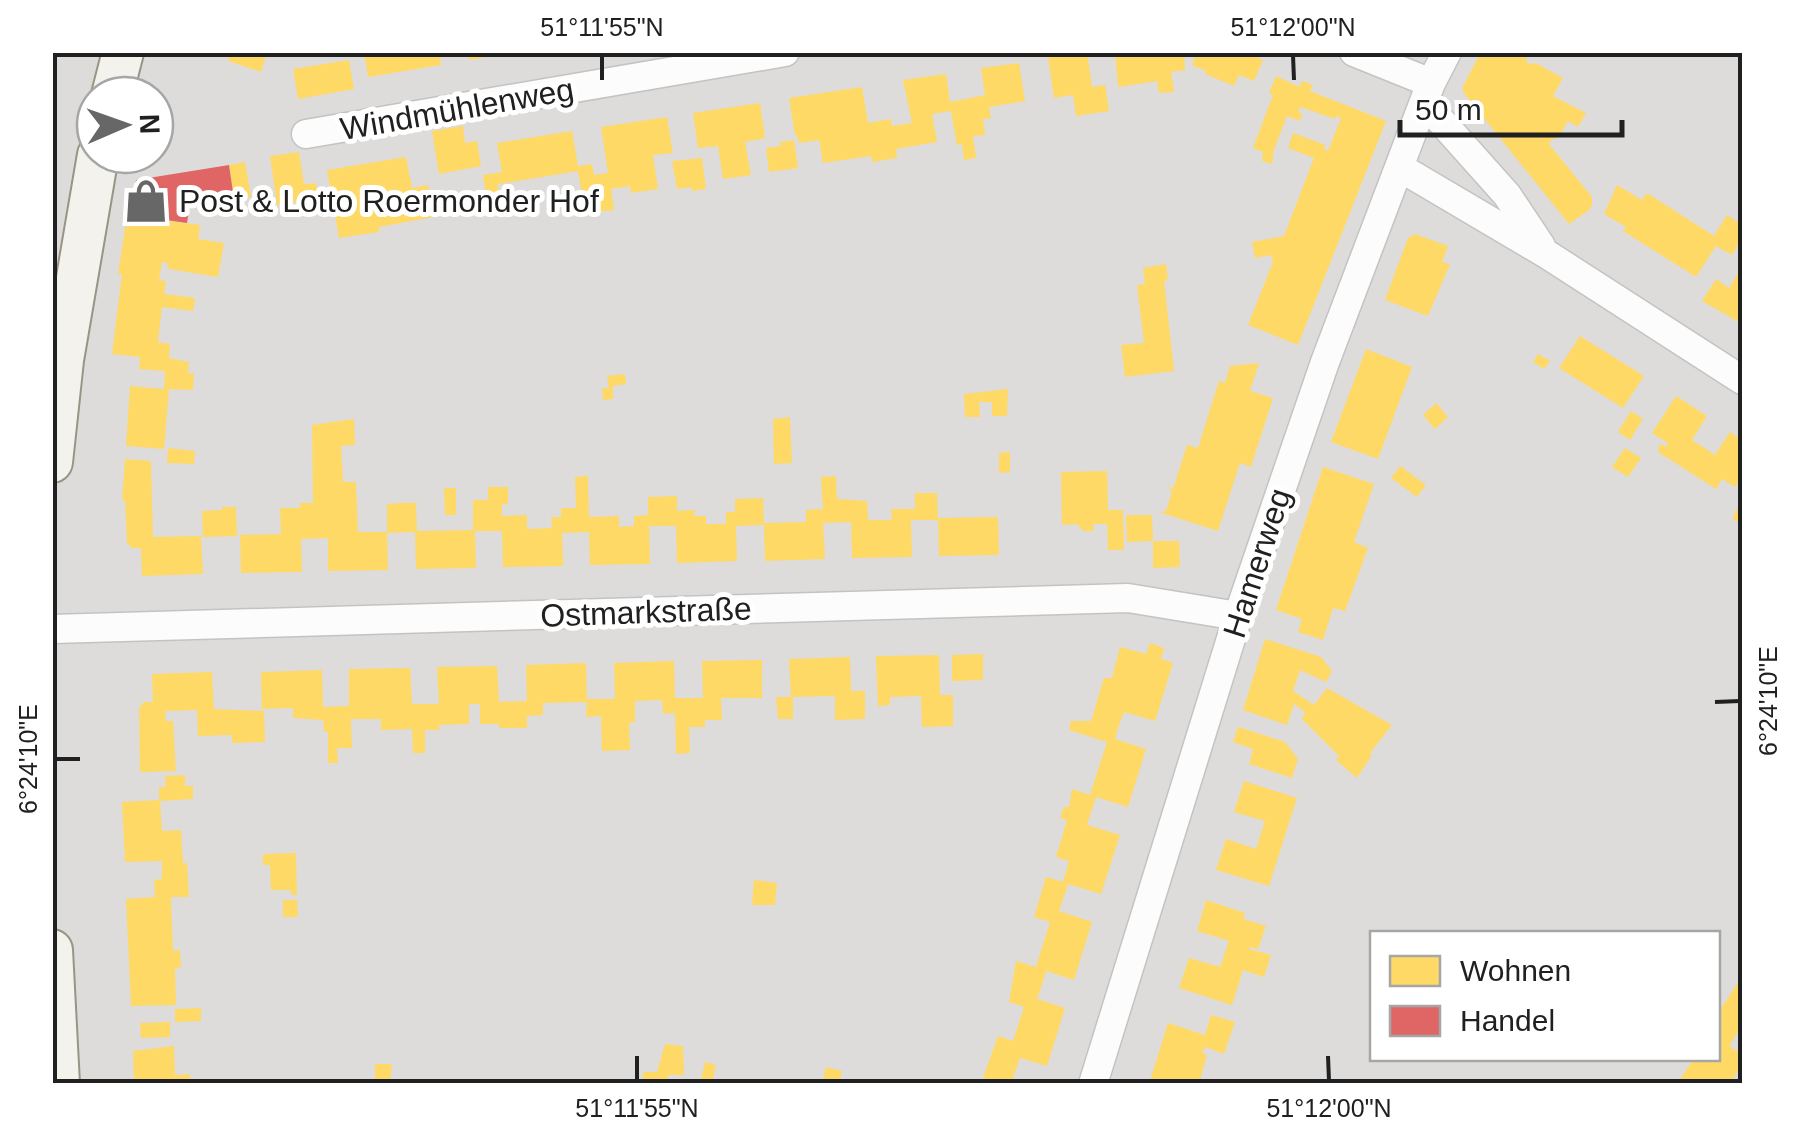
<svg xmlns="http://www.w3.org/2000/svg" width="1795" height="1136" font-family="Arial,sans-serif">
<style>
.residential{fill:#dddcdb;fill-rule:evenodd}
.homes{fill:#ffd966}
.shops{fill:#e06666}
.lines{fill:none;stroke-linecap:round;stroke-linejoin:round}
.minor-casing{stroke:#c4c3c2;stroke-width:31}
.secondary-casing{stroke:#979684;stroke-width:44}
.minor{stroke:#fcfcfc;stroke-width:28}
.secondary{stroke:#f3f2ed;stroke-width:40}
.ticks{fill:none;stroke:#202020;stroke-width:4}
.labels{text-anchor:middle;dominant-baseline:central;stroke-width:10;stroke-linejoin:round;paint-order:stroke}
.street-label{font-size:32px;fill:#202020;stroke:#fff}
.poi-label{font-size:32px;fill:#202020;stroke:#fff;text-anchor:start}
.neatline{fill:none;stroke:#202020;stroke-width:4}
.ticks-label{font-size:25px;text-anchor:middle;fill:#202020}
</style>
<rect width="100%" height="100%" fill="#eeecea"/>
<path class="residential" d="M53,53H1742V1083H53ZM95,95H155V155H95ZM1372,934H1718V1058H1372Z"/>
<path class="homes" d="M231,52H267L261,72L228,61Z
M364,52H439L441,65L368,77Z
M468,52H500V55L469,60Z
M1080,52H1087L1092,87L1105,85L1109,111L1076,116L1073,95L1054,98L1048,57Z
M1115,52H1184L1185,70L1171,72L1174,92L1159,93L1157,81L1118,87Z
M1197,52H1246L1263,60L1254,81L1239,75L1234,86L1205,74L1206,71L1192,65Z
M1481,52H1529L1526,59L1528,64L1536,63L1563,78L1553,96L1586,113L1578,127L1568,121L1560,135L1548,143L1592,197V205L1589,210L1569,224L1463,92V86Z
M349,60L354,89L298,99L293,69Z
M1019,63L1025,101L989,107L991,118L983,119L985,135L973,136L976,158L964,160L962,144L957,145L951,111L932,114L937,142L896,149L897,158L872,162L871,156L823,163L819,140L799,143L797,135H795L789,98L862,87L868,123L891,119L892,126L912,123L903,80L946,74L950,102L985,95L981,68Z
M1276,76L1299,87L1302,81L1313,85L1310,91L1386,121L1298,345L1248,325L1273,262L1271,255L1255,258L1252,242L1284,236L1314,158L1288,148L1293,133L1325,145L1324,149L1328,151L1341,118L1336,116L1335,119L1300,107L1298,112L1302,114L1300,121L1287,116L1274,150L1272,164L1262,161L1263,152L1253,148L1273,95L1269,93Z
M760,103L765,138L745,142L751,175L723,179L718,146L698,148L693,113Z
M667,117L673,153L653,155L658,189L631,193L630,186L611,189L614,210L585,213L578,171L498,184L499,197L487,199L483,175L502,172L497,143L572,131L578,166L592,164L594,175L608,173L601,127Z
M463,126L465,143L477,141L481,166L439,174L432,131Z
M794,140L798,168L769,172L766,148L781,146L780,142Z
M299,152L304,184L316,183L320,211L307,213L305,200L277,205L270,156Z
M406,157L412,188L428,185L433,217L379,227V232L339,238L335,215L342,214L341,209L334,210L327,170Z
M702,158L706,189L692,191L691,187L677,189L672,161Z
M245,162L251,197L234,199L229,165Z
M1617,185L1642,200L1647,193L1714,236L1727,215L1742,225V238L1732,255L1716,246L1696,277L1623,231L1626,227L1604,214Z
M127,215L200,225L198,239L224,243L218,277L169,269L167,263L162,262L159,280L166,281L164,294L195,298L193,311L162,307L158,342L170,344L169,358L189,362L188,373L194,374L193,390L169,389L164,449L126,446L130,386L164,389L165,371L139,369L140,357L112,354L122,274H118Z
M1415,234L1448,246L1442,262L1450,264L1428,316L1385,300L1408,238Z
M1166,264L1168,280L1164,281L1174,371L1125,377L1121,345L1144,343L1137,285L1145,284L1143,268Z
M1742,267V324L1702,301L1716,279L1729,288Z
M1580,336L1644,376L1623,408L1559,368Z
M1366,349L1412,367L1378,459L1331,442Z
M1538,354L1550,361L1544,369L1533,362Z
M1259,363L1250,391L1273,398L1251,467L1240,463L1218,531L1159,512L1166,511L1172,492L1167,486L1173,489L1187,445L1198,448L1219,381L1225,383L1230,366Z
M625,374L626,384L613,386V399L603,400L602,388H609L607,376Z
M1008,389L1007,416H992V402H979L980,417H965L964,394Z
M1676,396L1707,416L1692,440L1715,455L1730,432L1742,440V476L1735,487L1722,479L1716,489L1658,452L1660,443L1666,447L1668,443L1652,433Z
M1436,403L1448,417L1435,429L1423,415Z
M1631,411L1643,419L1630,440L1618,432Z
M790,417L792,463L774,464L773,419Z
M354,419L355,445L341,446L343,482H356L358,532H387V504L401,503H416L417,531L473,530V500H488V487H508V504H502V516L527,515V529L552,528L551,517H561V508H576L575,477L588,476L589,517L619,516V527L634,526V516L648,515V497L677,496V511L695,510L694,516H706V524H726V512H735V499L763,498L764,525L736,526L737,561L677,563L676,526H649L650,564L590,565L589,532L562,533L563,566L503,567L502,531H475L476,568L416,569L415,532L387,533L388,570L328,571V538L301,539L302,572L241,573L240,535L281,534L280,508H300V503H313L312,425Z
M168,448L195,451L194,464L167,463Z
M1625,448L1641,458L1628,477L1612,467Z
M1010,452V472L999,473V453Z
M125,459L151,461L153,537L201,536L203,574L142,576L141,548H132L127,543L125,500H122Z
M1400,466L1426,485L1417,497L1391,478Z
M1323,467L1374,484L1354,542L1368,548L1345,611L1333,608L1323,640L1298,632L1302,619L1276,610Z
M1107,471L1108,510H1123L1124,550H1108L1107,524H1093L1094,531H1083L1077,524L1062,525L1061,472Z
M836,476L837,499L867,501L868,520H892L891,509H915V493H937L938,520H911L912,557L852,558L851,522L823,523L825,559L765,561L764,523L806,522V510L823,509L821,477Z
M444,488H456V515H445Z
M1742,501V525L1732,518Z
M222,507H236L237,536L203,537L202,511L222,510Z
M1126,515H1152L1153,541H1179L1180,567L1153,568V541L1127,542Z
M998,517L999,555L939,556L938,518Z
M1265,639L1321,657L1332,671L1326,682L1300,670L1293,691L1314,705L1327,688L1392,725L1370,753L1372,755L1357,778L1336,760L1339,756L1302,719L1305,712L1294,704L1287,725L1243,710Z
M1150,643L1164,648L1161,659L1173,663L1155,721L1124,712L1119,725L1115,739L1146,749L1128,807L1096,797L1087,825L1120,835L1101,894L1068,884L1059,911L1092,922L1074,980L1046,971L1042,985L1037,999L1065,1008L1047,1066L1020,1058L1011,1084H985L986,1079L983,1078L998,1036L1013,1041L1024,1007L1009,1002L1016,961L1036,967L1050,922L1034,917L1046,877L1063,882L1069,861L1056,857L1067,820L1060,818L1064,807H1069L1072,789L1090,795L1107,742L1069,730L1071,721H1091L1104,678H1112L1120,647L1146,654Z
M983,654V680L952,681V655Z
M939,655L940,695H953V726L922,727L921,696L890,697V705L878,706L876,656Z
M850,657L851,691H865V719L835,720V696L793,697V719H778L776,697H791L789,659Z
M762,660V698H721L722,720H705V727H689L690,753L676,754L675,713L663,714L662,700L635,701V722L629,723L630,750L602,751L601,716L586,717L587,699H615L614,663L674,661L675,698H703L702,661Z
M586,663L587,702L543,703V715L527,716V728H499V724H480V704H469V724L439,725V730H425V753H413L412,729L381,730V719H351L352,748H337L338,763H328V732H324L323,720L293,718V708L262,709L261,672L322,670L323,707L349,706V669L410,668L412,704H439L437,667L497,666L499,702L527,701L526,665Z
M212,672L214,709L264,711L265,742L232,743V735L198,736L197,710L165,711L166,721H173L176,771L140,772L139,708L144,702H153L152,674Z
M1238,727L1285,742L1298,759L1292,778L1249,764L1253,749L1233,742Z
M185,775V786H193V799L160,801L162,831L181,830L183,863H187L189,897H171L173,951L180,950L181,968H175L176,1005L131,1006L126,899L155,897L154,880L162,879V861L125,862L122,802L159,800V787H166L165,776Z
M1244,781L1297,798L1269,886L1216,870L1226,839L1256,849L1265,821L1234,812Z
M296,853L297,895H291V890H271L270,865H263V854Z
M754,880L777,883L775,905H752Z
M283,900H297L298,917H283Z
M1206,900L1245,913L1243,919L1266,926L1258,949L1250,947L1249,949L1271,955L1264,977L1243,970L1232,1005L1179,988L1189,958L1220,967L1229,941L1197,931Z
M1742,976V1025L1729,1046L1742,1054V1064L1730,1084H1677L1694,1058H1718V1004L1722,1007Z
M201,1008V1021L175,1022V1009Z
M1211,1015L1235,1022L1224,1054L1205,1047L1202,1053L1207,1055L1199,1084H1149L1168,1023L1205,1035Z
M170,1022V1037L141,1038L140,1023Z
M665,1044L683,1046L684,1075H668V1084H643V1072H657Z
M174,1046L175,1075L190,1074V1084H134L133,1051Z
M705,1062L716,1065L712,1084H700Z
M375,1064H392L390,1084H375Z
M826,1067L842,1071L839,1084H822Z
M464,1079H494V1084H464Z"/>
<path class="shops" d="M229,165L234,199L190,205L187,223L130,215L136,180Z"/>
<g class="lines">
<g class="minor-casing">
<path id="minor" d="M1354,52L1431,83
M1424,102L1507,195L1541,246
M306,134L785,52
M1399,167L1548,255L1742,380
M52,629L1128,598L1238,616
M1093,1084L1238,616L1325,362L1431,83L1447,52"/>
</g>
<g class="secondary-casing">
<path id="secondary" d="M112,95L123,52
M52,462L63,360L98,155
M52,950L59,1084"/>
</g>
<use href="#minor" class="minor"/>
<use href="#secondary" class="secondary"/>
</g>
<path class="ticks" d="M602,55V80M1293,55L1294,80M1715,702L1740,701M55,759H80M637,1056V1081M1328,1056L1329,1081"/>
<defs>
<g id="shop-bare" transform="scale(3.45)"><path d="M-5-2.5h2.3a2.7 3.5 0 0 1 5.4 0H5L5.5 6h-11ZM-1.5-2.5h3a1.5 2.3 0 0 0-3 0Z" fill="#686767" stroke="#fff" stroke-width="2.5" paint-order="stroke"/></g>
</defs>
<g fill-rule="evenodd">
<use href="#shop-bare" x="146" y="201"/>
</g>
<g class="labels">
<g class="street-label">
<text transform="translate(457 109) rotate(-10)">Windmühlenweg</text>
<text transform="translate(1257 563) rotate(-72)">Hamerweg</text>
<text transform="translate(646 612) rotate(-2)">Ostmarkstraße</text>
</g>
<g class="poi-label">
<text x="179" y="201">Post &amp; Lotto Roermonder Hof</text>
</g>
</g>
<rect width="1795" height="1136" fill="none" stroke="#ffffff" stroke-width="110"/>
<rect x="1370" y="931" width="350" height="130" fill="#ffffff" stroke="#a6a6a6" stroke-width="2.5"/>
<rect x="1390" y="956" width="50" height="30" fill="#ffd966" stroke="#a6a6a6" stroke-width="2.5"/>
<text x="1460" y="981" font-size="30" fill="#202020">Wohnen</text>
<rect x="1390" y="1006" width="50" height="30" fill="#e06666" stroke="#a6a6a6" stroke-width="2.5"/>
<text x="1460" y="1031" font-size="30" fill="#202020">Handel</text>
<g transform="translate(125 125) rotate(88)"><circle r="48" fill="#ffffff" stroke="#a6a6a6" stroke-width="2.5"/>
<path d="M0-8L18 38L0 25L-18 38Z" fill="#686767"/>
<text y="-15" font-size="28" font-weight="bold" text-anchor="middle" fill="#202020">N</text>
</g>
<path d="M1400 120v15h222v-15" fill="none" stroke="#202020" stroke-width="5"/>
<text x="1415" y="120" font-size="30" fill="#202020" stroke="#ffffff" stroke-width="8" paint-order="stroke">50 m</text>
<rect x="55" y="55" width="1685" height="1026" class="neatline"/>
<g class="ticks-label">
<text x="602" y="36">51°11'55"N</text>
<text x="1293" y="36">51°12'00"N</text>
<text transform="translate(1768 701) rotate(-90)" y="9">6°24'10"E</text>
<text transform="translate(28 759) rotate(-90)" y="9">6°24'10"E</text>
<text x="637" y="1117">51°11'55"N</text>
<text x="1329" y="1117">51°12'00"N</text>
</g>
</svg>
